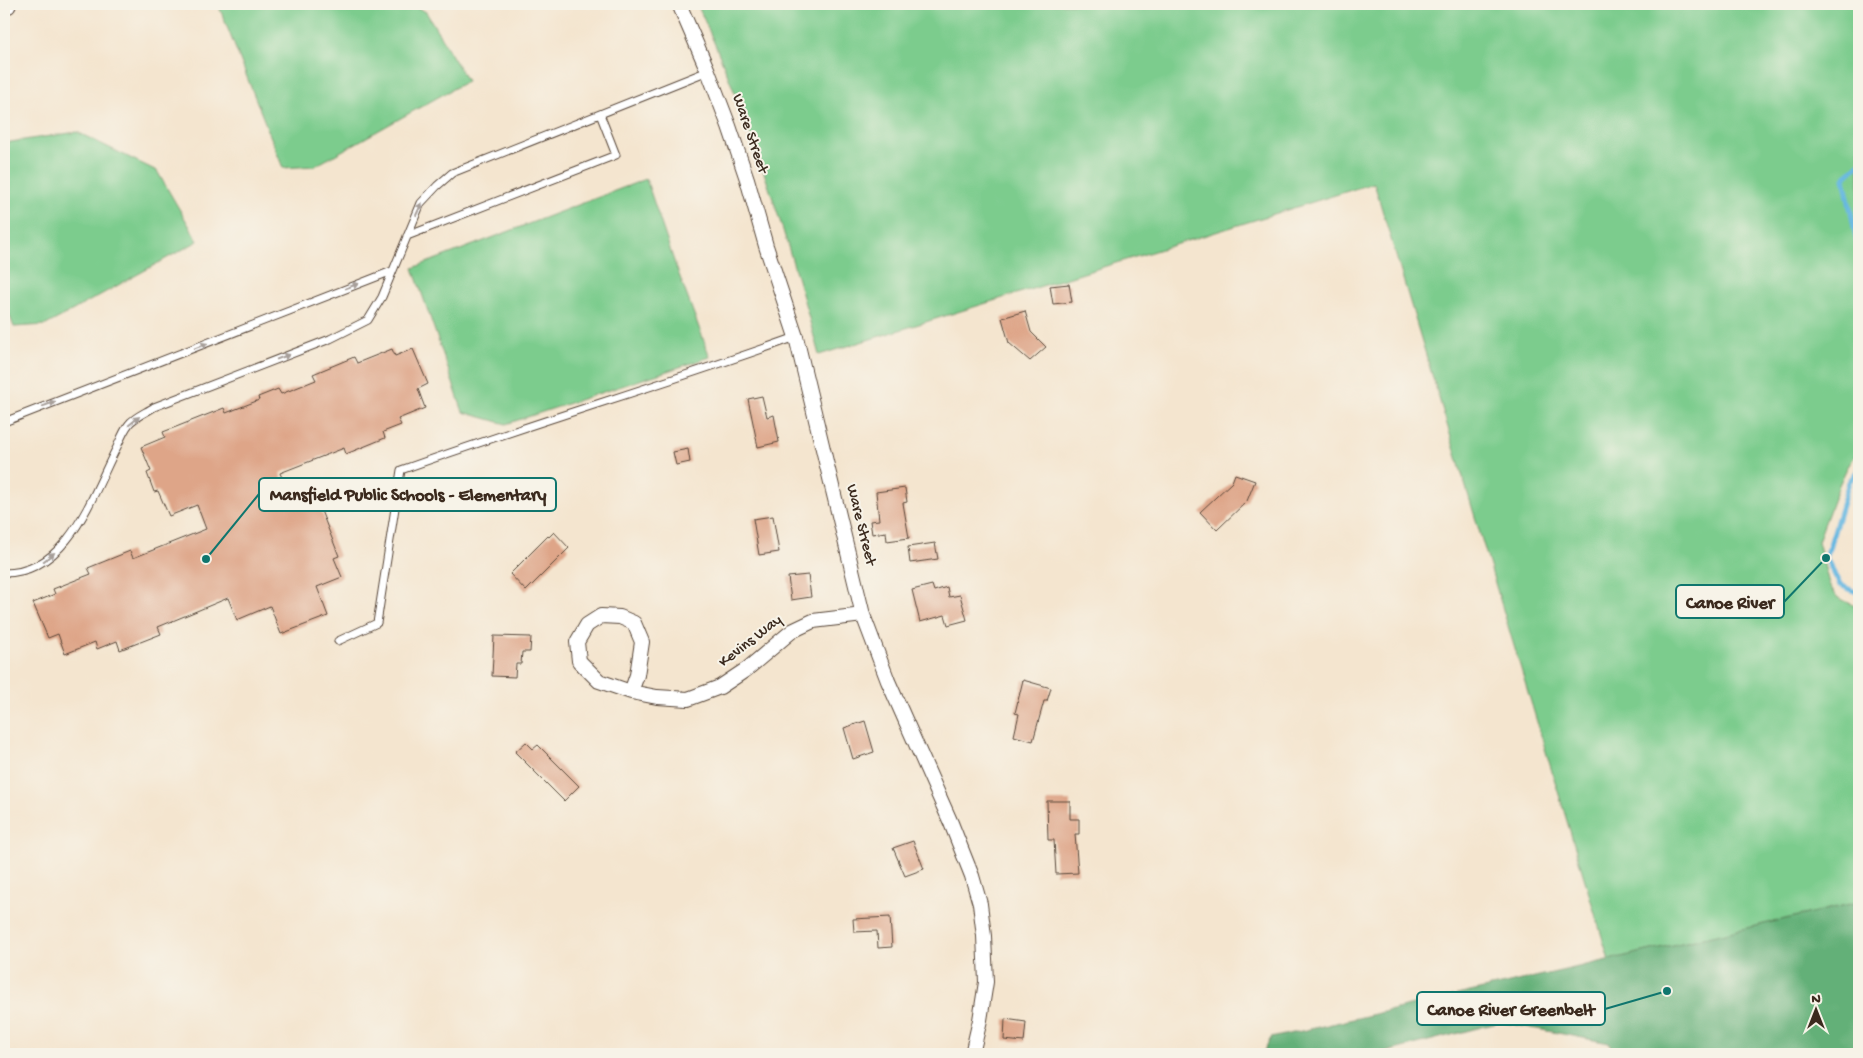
<svg xmlns="http://www.w3.org/2000/svg" width="1863" height="1058" font-family="'Gochi Hand',sans-serif">
<style>
.green{fill:#7bcc8d;stroke:#5b7b56}
.forest{fill:#64b078;stroke:#506d4b}
.lines{fill:none;stroke-linecap:round;stroke-linejoin:round}
.stream{stroke:#65b7e1;stroke-width:5}
.building{fill:#dea588}
.lane-casing{stroke:#574639;stroke-width:9}
.street-casing{stroke:#574639;stroke-width:16}
.secondary-casing{stroke:#574639;stroke-width:22}
.lane{stroke:#fff;stroke-width:7}
.street{stroke:#fff;stroke-width:14}
.secondary{stroke:#fff;stroke-width:20}
.oneway{fill:#a79f9a}
.labels{text-anchor:middle;dominant-baseline:central;stroke-width:4;stroke-linejoin:round;paint-order:stroke}
.street-label{font-size:16px;fill:#3b2a1e;stroke:#f7f3e8}
.leader{fill:none;stroke:#0f766e;stroke-width:2}
.callout-dot{fill:#0f766e;stroke:#f7f3e8;stroke-width:2}
.callout{fill:#f7f3e8;stroke:#0f766e;stroke-width:2}
.callout-label{font-size:18px;text-anchor:middle;font-weight:bold;fill:#3b2a1e}
</style>
<rect width="100%" height="100%" fill="#f7f3e8"/>
<filter id="ink" filterUnits="userSpaceOnUse"><feTurbulence type="fractalNoise" baseFrequency=".02" numOctaves="2"/><feDisplacementMap in="SourceGraphic" scale="10" xChannelSelector="R" yChannelSelector="G"/><feConvolveMatrix kernelMatrix="1 2 1 2 8 2 1 2 1" color-interpolation-filters="sRGB"/></filter>
<filter id="wash" filterUnits="userSpaceOnUse"><feTurbulence type="fractalNoise" baseFrequency=".0096" numOctaves="4" result="noise"/><feDisplacementMap in="SourceGraphic" scale="20" xChannelSelector="R" yChannelSelector="G"/><feGaussianBlur stdDeviation="1.12" result="paint"/><feColorMatrix in="noise" values="0 0 0 0 0 0 0 0 0 0 0 0 0 0 0 0 0 1.4 0 .05"/><feComposite in="paint" operator="in"/></filter>
<g filter="url(#wash)">
<rect width="100%" height="100%" fill="#f4e5cf"/>
<path class="green" d="M218,4H410L426,12L467,81L315,166L283,168Z
M697,4H1859V450L1847,468L1839,485L1818,541L1829,584L1837,597L1859,608V902L1609,960L1374,183L819,355C787,235 749,117 697,4Z
M77,132L157,171L198,241L46,325L14,327L4,301V143Z
M646,179L675,264L710,357L506,424L463,412L413,268Z"/>
<path class="forest" d="M1859,902V1054H1613L1609,1043L1501,1022L1379,1054H1262L1271,1038Z"/>
<g class="lines">
<path class="stream" d="M1859,164L1844,178L1859,252
M1859,469L1849,482L1826,558L1840,585L1859,593"/>
</g>
<g id="blocks">
<path class="building" d="M1069,284L1072,302L1053,304L1050,286Z
M1025,311L1031,332L1046,347L1030,361L1009,343L1002,318Z
M392,349L395,356L413,349L428,384L418,389L425,408L398,419L401,425L383,432L385,438L346,454L344,448L280,473L290,497L312,488L339,556L334,558L342,577L317,587L328,616L281,634L270,606L237,620L228,598L158,627L161,634L120,650L117,641L97,649L95,642L65,654L58,634L48,638L33,603L55,594L53,589L91,574L88,568L130,551L133,558L206,529L197,505L169,516L158,491L154,492L147,473L151,471L141,447L165,437L163,432L176,427L224,408L226,413L259,400L258,397L278,389L281,394L316,380L313,374L354,357L357,363Z
M762,396L767,417L774,415L779,442L758,447L748,399Z
M688,449L690,462L676,465L673,452Z
M1235,474L1255,481L1247,501L1217,530L1200,512L1232,482Z
M905,488L907,502L903,503L909,538L887,541L886,532L872,534L870,521L879,520L876,492Z
M773,516L779,552L759,555L753,519Z
M554,532L569,548L526,591L510,574L548,536L549,537Z
M935,543L938,559L910,563L908,547Z
M808,575L811,597L791,600L788,577Z
M932,585L934,591L947,587L949,597L960,595L967,620L948,625L945,615L920,622L912,590Z
M494,636L531,637L530,652H522L521,664H516L515,677L492,676Z
M1023,680L1051,688L1047,701H1044L1033,741L1014,736L1019,714L1015,713Z
M865,721L874,752L853,759L844,728Z
M526,742L533,749L538,745L579,786L564,801L515,752Z
M1047,801H1070V819H1079V834H1075L1078,873L1056,874L1054,840H1048Z
M913,841L924,869L905,876L893,848Z
M890,917L892,947L878,948L877,931L854,932L853,919Z
M1005,1019L1026,1022L1024,1042L1004,1040Z"/>
</g>
</g>
<g filter="url(#ink)">
<use href="#blocks" fill-opacity="0" stroke="#574639" stroke-width="1"/>
<g class="lines">
<g class="lane-casing">
<path id="lane" d="M407,236L616,155L600,114
M4,422L392,271
M4,573C69,573 92,495 117,447C120,440 124,430 129,424C134,417 147,412 154,407L330,339L368,320L382,297L421,203L437,186L452,173L708,71
M338,641L377,623L401,470C532,423 665,384 796,337"/>
</g>
<g class="street-casing">
<path id="street" d="M679,4L708,71L729,126L747,179L766,246L796,337L863,615L888,681L951,823L972,876L980,904L984,936L986,982L980,1020L972,1054
M631,692L637,675L642,642L634,623L620,617L601,616L587,625L577,642L579,661L599,681L631,692L657,697L688,699L720,687L747,669L792,631L813,621L863,615"/>
</g>
<g class="secondary-casing">
<path id="secondary" d="M4,5L6,4"/>
</g>
<use href="#lane" class="lane"/>
<use href="#street" class="street"/>
<use href="#secondary" class="secondary"/>
</g>
<defs><path id="oneway-solid" d="M-6-.8H1V-3.2L6.5 0L1 3.2V.8H-6Z" transform="scale(1.25)"/></defs>
<g class="oneway">
<use href="#oneway-solid" transform="translate(419 209) rotate(-65)"/>
<use href="#oneway-solid" transform="translate(352 286) rotate(-21)"/>
<use href="#oneway-solid" transform="translate(201 346) rotate(-21)"/>
<use href="#oneway-solid" transform="translate(283 357) rotate(-21)"/>
<use href="#oneway-solid" transform="translate(49 404) rotate(-21)"/>
<use href="#oneway-solid" transform="translate(134 421) rotate(-39)"/>
<use href="#oneway-solid" transform="translate(49 557) rotate(-38)"/>
</g>
</g>
<g class="labels">
<g class="street-label">
<text transform="translate(749 134) rotate(71)">Ware Street</text>
<text transform="translate(860 525) rotate(76)">Ware Street</text>
<text transform="translate(751 642) rotate(-38)">Kevins Way</text>
</g>
</g>
<path class="leader" d="M206 559L259 494M1826 558L1784 602M1667 991L1605 1009"/>
<g class="callout-dot">
<circle cx="206" cy="559" r="5"/>
<circle cx="1826" cy="558" r="5"/>
<circle cx="1667" cy="991" r="5"/>
</g>
<g class="callout">
<rect x="259" y="478" width="297" height="33" rx="5"/>
<rect x="1676" y="585" width="108" height="33" rx="5"/>
<rect x="1417" y="992" width="188" height="33" rx="5"/>
</g>
<g class="callout-label">
<text x="408" y="500">Mansfield Public Schools - Elementary</text>
<text x="1730" y="608">Canoe River</text>
<text x="1511" y="1015">Canoe River Greenbelt</text>
</g>
<rect width="1863" height="1058" fill="none" stroke="#f7f3e8" stroke-width="20"/>
<g transform="translate(1816 1010)" stroke="#f7f3e8" stroke-width="4" paint-order="stroke">
<path d="M0-4L9 19L0 12L-9 19Z" fill="#3b2a1e"/>
<text y="-8" font-size="14" font-weight="bold" text-anchor="middle" fill="#3b2a1e">N</text>
</g>
</svg>
